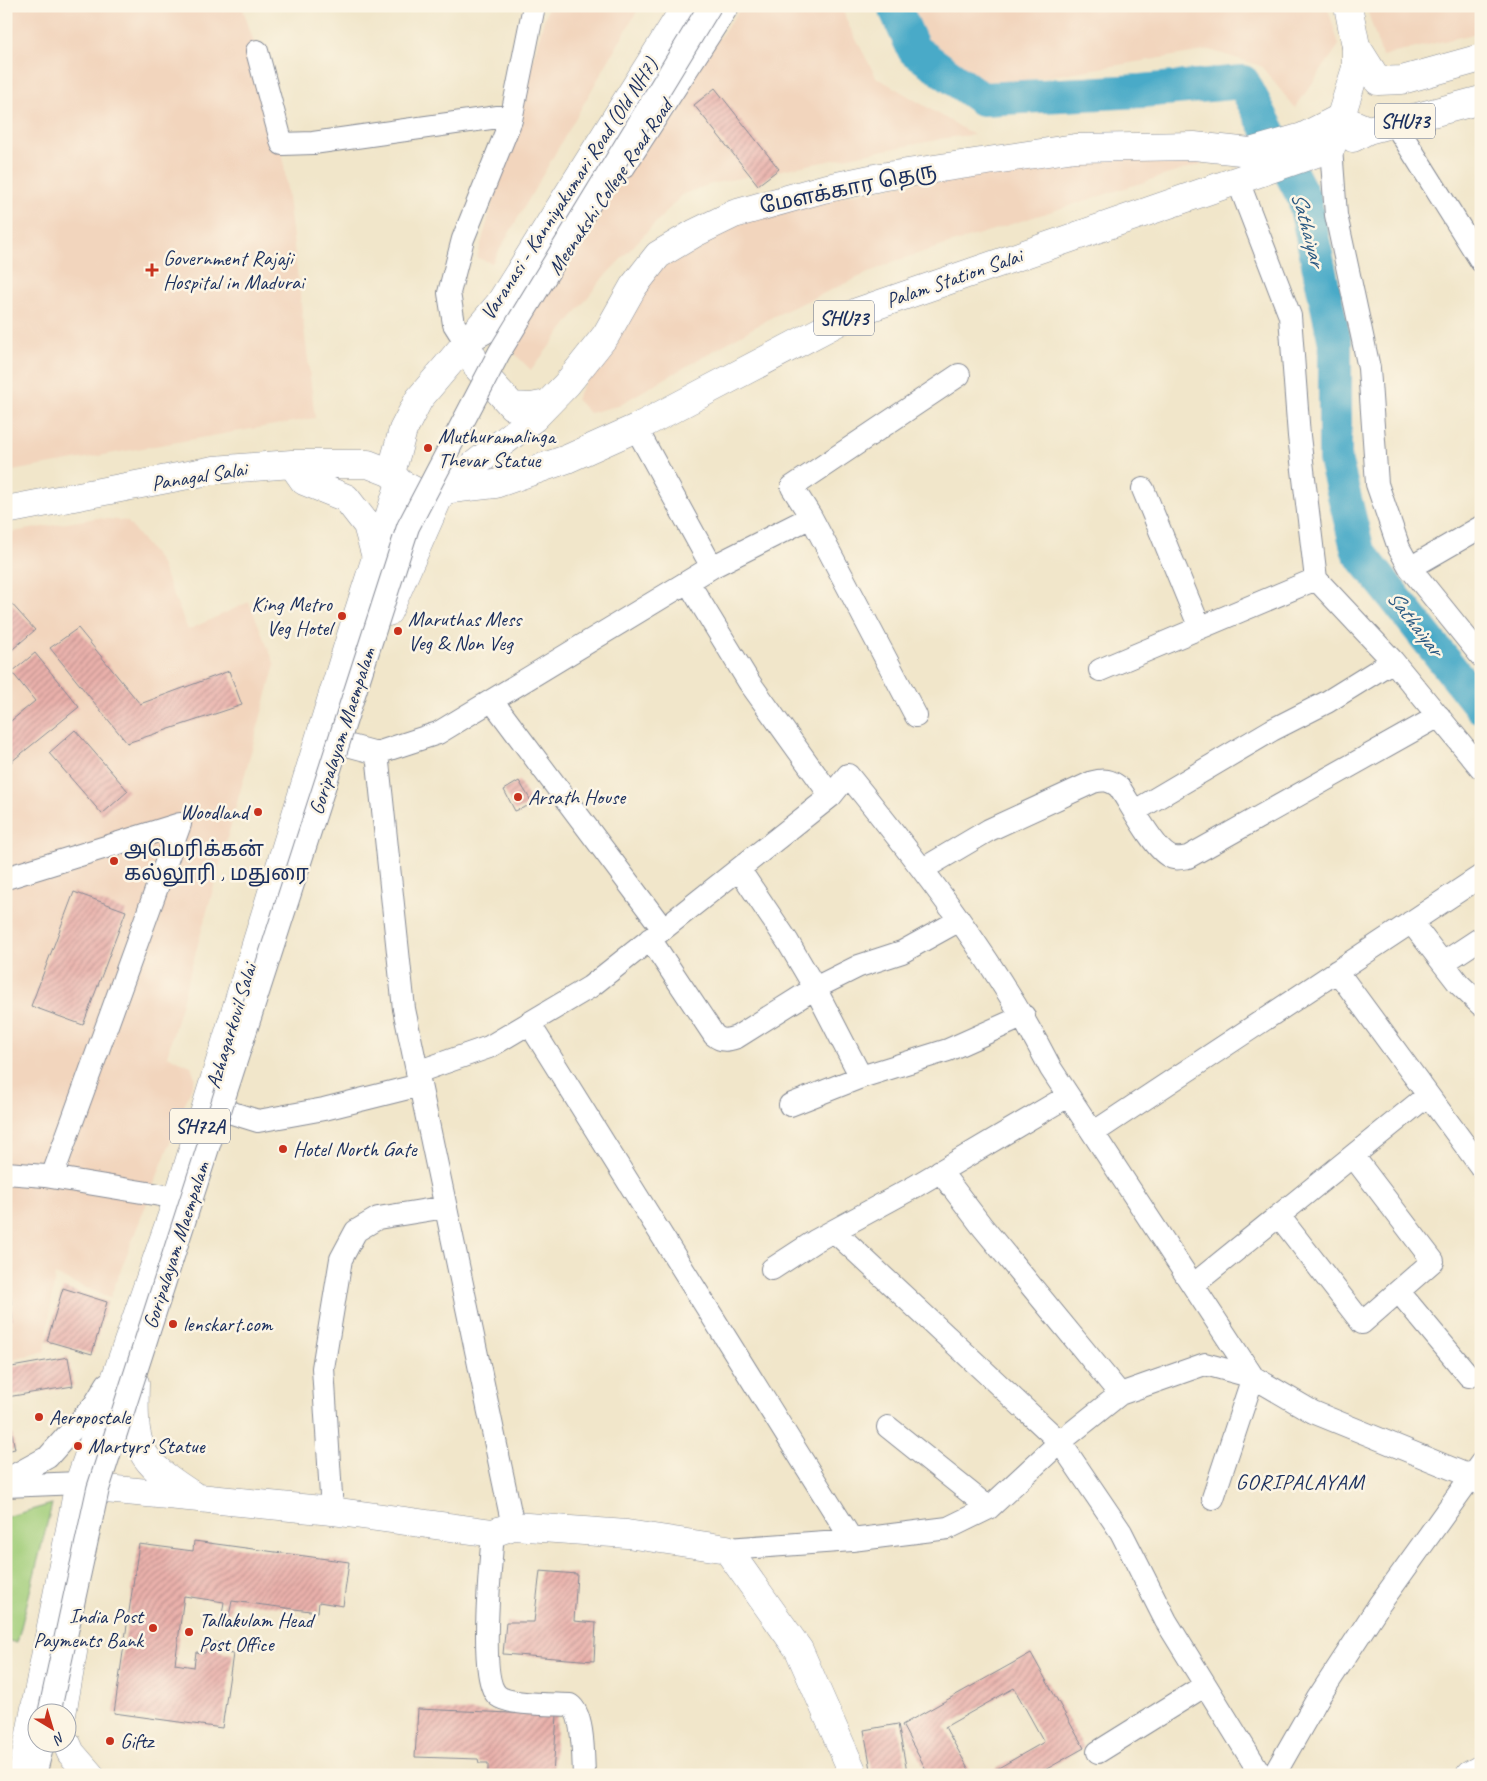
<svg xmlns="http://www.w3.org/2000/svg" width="1487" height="1781" font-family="Caveat,'Noto Sans Tamil',sans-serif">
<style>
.built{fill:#f2d5bd}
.park{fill:#a2ce7a;stroke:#5e7e6c}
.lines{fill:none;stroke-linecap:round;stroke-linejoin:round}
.river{stroke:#49aac8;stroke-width:34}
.building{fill:url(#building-hatch)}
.minor-casing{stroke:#868a94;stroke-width:24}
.major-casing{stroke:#868a94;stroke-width:29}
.highway-casing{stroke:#868a94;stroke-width:29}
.minor{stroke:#fff;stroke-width:22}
.major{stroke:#fff;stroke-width:28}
.highway{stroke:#fff;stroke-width:28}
.minor-bridge-casing{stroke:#868a94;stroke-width:24;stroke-linecap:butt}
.minor-bridge{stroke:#fff;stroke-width:22}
.poi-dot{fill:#c8321e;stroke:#fcf5e5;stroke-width:2}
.labels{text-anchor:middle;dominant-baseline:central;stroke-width:5;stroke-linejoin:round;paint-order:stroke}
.shield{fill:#fcf5e5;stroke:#5e6a86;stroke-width:1}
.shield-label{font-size:20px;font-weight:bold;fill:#1b2f5e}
.street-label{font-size:21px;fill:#1b2f5e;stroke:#fcf5e5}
.poi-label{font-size:21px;fill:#1b2f5e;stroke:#fcf5e5;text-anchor:start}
.water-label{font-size:22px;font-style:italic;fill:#2b5a83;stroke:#fcf5e5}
.neighbourhood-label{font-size:22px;letter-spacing:1px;fill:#1b2f5e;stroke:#fcf5e5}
</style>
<defs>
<pattern id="building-hatch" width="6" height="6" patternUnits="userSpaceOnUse" patternTransform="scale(1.25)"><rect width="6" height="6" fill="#eab1ab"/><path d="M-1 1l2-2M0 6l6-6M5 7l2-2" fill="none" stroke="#bd908e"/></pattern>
</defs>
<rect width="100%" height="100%" fill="#fcf5e5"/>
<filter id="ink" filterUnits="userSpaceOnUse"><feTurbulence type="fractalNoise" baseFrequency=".02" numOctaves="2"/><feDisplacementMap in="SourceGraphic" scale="10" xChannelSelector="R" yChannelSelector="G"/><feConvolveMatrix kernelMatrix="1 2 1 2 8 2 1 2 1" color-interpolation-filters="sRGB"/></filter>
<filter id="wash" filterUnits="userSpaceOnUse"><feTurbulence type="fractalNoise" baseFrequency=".0096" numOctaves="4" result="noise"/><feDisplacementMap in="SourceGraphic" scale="20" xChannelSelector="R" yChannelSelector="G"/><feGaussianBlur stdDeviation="1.12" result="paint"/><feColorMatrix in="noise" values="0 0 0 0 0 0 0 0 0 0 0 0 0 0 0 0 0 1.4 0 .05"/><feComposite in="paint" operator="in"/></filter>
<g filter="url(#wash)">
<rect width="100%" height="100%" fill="#f1e6ca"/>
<path class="built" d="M6,6H242L278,116L315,418L6,472Z
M548,6H640L492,263L477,258Z
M742,6H842L847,22L876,77L974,135L952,137L714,183L683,194L602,279L531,370L516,355L506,337Z
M906,6H1327L1339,45L1295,108L1261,66L1210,50L983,87L922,44Z
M1366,6H1481V32L1382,56Z
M1199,148L1201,164L892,262L774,316L617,406L589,413L576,399L633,291L716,221L1020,161Z
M97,518L127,521L160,562L188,630L249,602L275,665L167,1056L191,1066L195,1078L110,1298L55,1275L45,1351L6,1362V533Z"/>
<path class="park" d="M52,1504L17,1643L6,1640V1517Z"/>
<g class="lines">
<path class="river" d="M894,6L914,50L982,99L1141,91L1243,82L1304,198L1335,343V459L1358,551L1481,707"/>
</g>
<g id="blocks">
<path class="building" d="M715,88L779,169L758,185L694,105Z
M10,602L35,630L6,655V605Z
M78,628L140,704L229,671L242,705L127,743L50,648Z
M35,653L79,707L6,766V725L35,701L12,672Z
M75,730L128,791L102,814L49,753Z
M519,781L533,804L515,811L504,790Z
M74,892L126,911L83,1025L31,1006Z
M63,1288L107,1302L92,1354L47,1341Z
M10,1289L12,1319H6V1290Z
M68,1357L73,1386L7,1397L6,1368Z
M6,1405L15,1449L6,1451Z
M194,1541L349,1562L343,1606L319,1602L318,1612L232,1601L229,1616L222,1615L224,1602L184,1596L175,1664L194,1667L196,1652L205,1653L207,1641L220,1643L218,1652L233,1654L222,1728L114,1713L139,1544L193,1551Z
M540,1571L577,1574L574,1621L596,1623L594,1661L503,1654L506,1622H534Z
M1031,1653L1084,1748L1036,1775H986L1044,1742L1014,1688L945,1727L972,1775H929L902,1725Z
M418,1709L557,1715L553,1775H488V1763H479L478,1759L415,1757Z
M898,1724L907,1772L872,1775L864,1730Z"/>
</g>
</g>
<g filter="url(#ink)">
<use href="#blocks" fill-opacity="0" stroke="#868a94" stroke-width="1"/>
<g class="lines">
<g class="minor-casing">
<path id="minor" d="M257,51L282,144L313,143L512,115
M1395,124L1481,261
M1331,148L1336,215L1369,368L1377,484L1399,548L1410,568L1481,656
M624,167L728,6
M1238,181L1290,316L1299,436L1316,579L1393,661L1481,768
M528,303L506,321L466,343L454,324L449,293L463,239L511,120L534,6
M636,428L712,567
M1143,489L1200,628
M811,517L916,716
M1410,568L1481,527
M688,582L749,682L831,796
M1100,670L1316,579
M493,702L663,929
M347,745L377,753L438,733L712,567L811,517L792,487L959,375
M377,753L404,1009L513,1526
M1135,811L1272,730L1327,702L1393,661
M739,869L788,942L815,988L861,1077
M923,869L989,830L1093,782C1104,779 1110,780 1119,787C1129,802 1154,849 1169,856C1175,860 1181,858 1188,857L1439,716
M6,878L180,824L52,1177
M1411,922L1459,984L1481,1005
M650,939L714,1035C722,1042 728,1040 737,1037L815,988L859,966L902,952L958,921
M1443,963L1481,938
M1337,971L1481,1167
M529,1023L852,1540
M417,1072L489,1047L590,987L831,796L848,775C923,868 997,963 1051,1069L1253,1377
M790,1105L861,1077L948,1050L1024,1016
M229,1112L258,1121L324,1109L420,1085
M1093,1133L1481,876
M940,1171L981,1225L1120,1394
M6,1173L45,1176L178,1198
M1279,1216L1362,1323L1433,1261L1353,1156
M834,1231L1060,1442L1121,1532L1166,1621L1261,1775
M772,1269L815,1241L914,1187L1068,1096
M1193,1285L1428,1095
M1399,1292L1469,1376
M888,1427L989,1508
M6,1480L48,1457L95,1404L107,1384
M6,1486L79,1483
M1213,1498L1253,1377
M332,1511L323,1368L341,1259L356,1231L378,1218L446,1207
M493,1533C491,1561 478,1680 498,1696C509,1705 553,1704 570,1705C584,1714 583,1757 584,1775
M727,1549L852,1540L948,1528L989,1508L1060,1442L1120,1394L1205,1364L1253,1377L1313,1412L1470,1476
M1098,1752L1204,1686
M35,1775L43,1744
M1274,1775L1318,1698L1379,1605L1481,1463"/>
</g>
<g class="major-casing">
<path id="major" d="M1356,46L1378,81L1402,80L1481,58
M1353,138L1368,130L1481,100
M466,343L478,368L512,406L531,407L547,404
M292,464L304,481L346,498L367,525L376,557
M442,490L534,418L567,384L606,335L633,287L658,255L695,233L734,214L823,189L880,177L1075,148L1194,146L1250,152L1303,137L1340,118L1368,130
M6,510L214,470L292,464H368L391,473
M135,1383C133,1451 137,1459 194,1496
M1470,1476L1481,1481
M106,1489L332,1511L493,1533L513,1526L627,1534L727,1549L799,1650L854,1775
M1470,1775L1481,1769"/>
</g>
<g class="highway-casing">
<path id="highway" d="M686,6L500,303L419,399L403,430L391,473L400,483L417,492L442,490L495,484L567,459L636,428L857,312L1331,148L1356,68V46L1348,6
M388,612L442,490
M62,1714L73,1652
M67,1744L71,1753L90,1775
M22,1775L79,1483L178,1198L353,629L400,483"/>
</g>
<use href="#minor" class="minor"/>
<use href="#major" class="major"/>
<use href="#highway" class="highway"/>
<g class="minor-bridge-casing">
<path id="minor-bridge" d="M49,1714L98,1489L408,527L499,353L710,6"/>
</g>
<use href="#minor-bridge" class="minor-bridge"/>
</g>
</g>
<g class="poi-dot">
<path d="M149.5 262.5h5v5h5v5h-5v5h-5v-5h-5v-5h5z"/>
<circle cx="428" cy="448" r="5"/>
<circle cx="342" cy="616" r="5"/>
<circle cx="398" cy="631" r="5"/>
<circle cx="518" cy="797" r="5"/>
<circle cx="258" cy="812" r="5"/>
<circle cx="114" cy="861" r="5"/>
<circle cx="283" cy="1149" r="5"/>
<circle cx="173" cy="1324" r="5"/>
<circle cx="39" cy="1417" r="5"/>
<circle cx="78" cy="1446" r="5"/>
<circle cx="153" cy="1628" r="5"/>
<circle cx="189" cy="1632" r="5"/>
<circle cx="110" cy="1741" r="5"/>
</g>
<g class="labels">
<g class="shield">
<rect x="1375" y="103.5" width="60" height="35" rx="4"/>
<rect x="814" y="300.5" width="60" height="35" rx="4"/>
<rect x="170" y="1108.5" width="60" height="35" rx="4"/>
</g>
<g class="shield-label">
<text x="1405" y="121">SHU73</text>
<text x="844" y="318">SHU73</text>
<text x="200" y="1126">SH72A</text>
</g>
<g class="street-label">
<text transform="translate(610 187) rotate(-56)">Meenakshi College Road Road</text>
<text transform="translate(848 188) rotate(-12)">மேளக்கார தெரு</text>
<text transform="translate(569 189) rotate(-57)">Varanasi - Kanniyakumari Road (Old NH7)</text>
<text transform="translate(954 278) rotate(-19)">Palam Station Salai</text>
<text transform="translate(199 476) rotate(-9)">Panagal Salai</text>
<text transform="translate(342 731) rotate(-72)">Goripalayam Maempalam</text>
<text transform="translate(231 1026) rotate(-73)">Azhagarkovil Salai</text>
<text transform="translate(176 1245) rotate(-72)">Goripalayam Maempalam</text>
</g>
<g class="poi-label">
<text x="163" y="258">Government Rajaji<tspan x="163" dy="24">Hospital in Madurai</tspan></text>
<text x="438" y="436">Muthuramalinga<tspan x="438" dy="24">Thevar Statue</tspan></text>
<text x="332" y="604" text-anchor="end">King Metro<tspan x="332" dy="24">Veg Hotel</tspan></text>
<text x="408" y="619">Maruthas Mess<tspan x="408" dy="24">Veg &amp; Non Veg</tspan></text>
<text x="528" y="797">Arsath House</text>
<text x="248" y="812" text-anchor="end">Woodland</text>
<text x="124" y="849">அமெரிக்கன்<tspan x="124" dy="24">கல்லூரி , மதுரை</tspan></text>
<text x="293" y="1149">Hotel North Gate</text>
<text x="183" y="1324">lenskart.com</text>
<text x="49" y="1417">Aeropostale</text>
<text x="88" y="1446">Martyrs' Statue</text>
<text x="143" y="1616" text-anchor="end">India Post<tspan x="143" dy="24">Payments Bank</tspan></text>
<text x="199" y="1620">Tallakulam Head<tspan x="199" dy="24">Post Office</tspan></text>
<text x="120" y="1741">Giftz</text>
</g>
<g class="water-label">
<text transform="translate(1308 229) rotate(75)">Sathaiyar</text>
<text transform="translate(1415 623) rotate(52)">Sathaiyar</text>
</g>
<g class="neighbourhood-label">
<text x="1300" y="1482">GORIPALAYAM</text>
</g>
</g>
<rect width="1487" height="1781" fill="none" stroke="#fcf5e5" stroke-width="25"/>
<g transform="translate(52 1728) rotate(142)"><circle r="24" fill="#fcf5e5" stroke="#a2a6af"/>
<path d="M0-4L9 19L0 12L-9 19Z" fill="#c8321e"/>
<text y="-8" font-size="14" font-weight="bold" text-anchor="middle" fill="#1b2f5e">N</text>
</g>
</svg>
